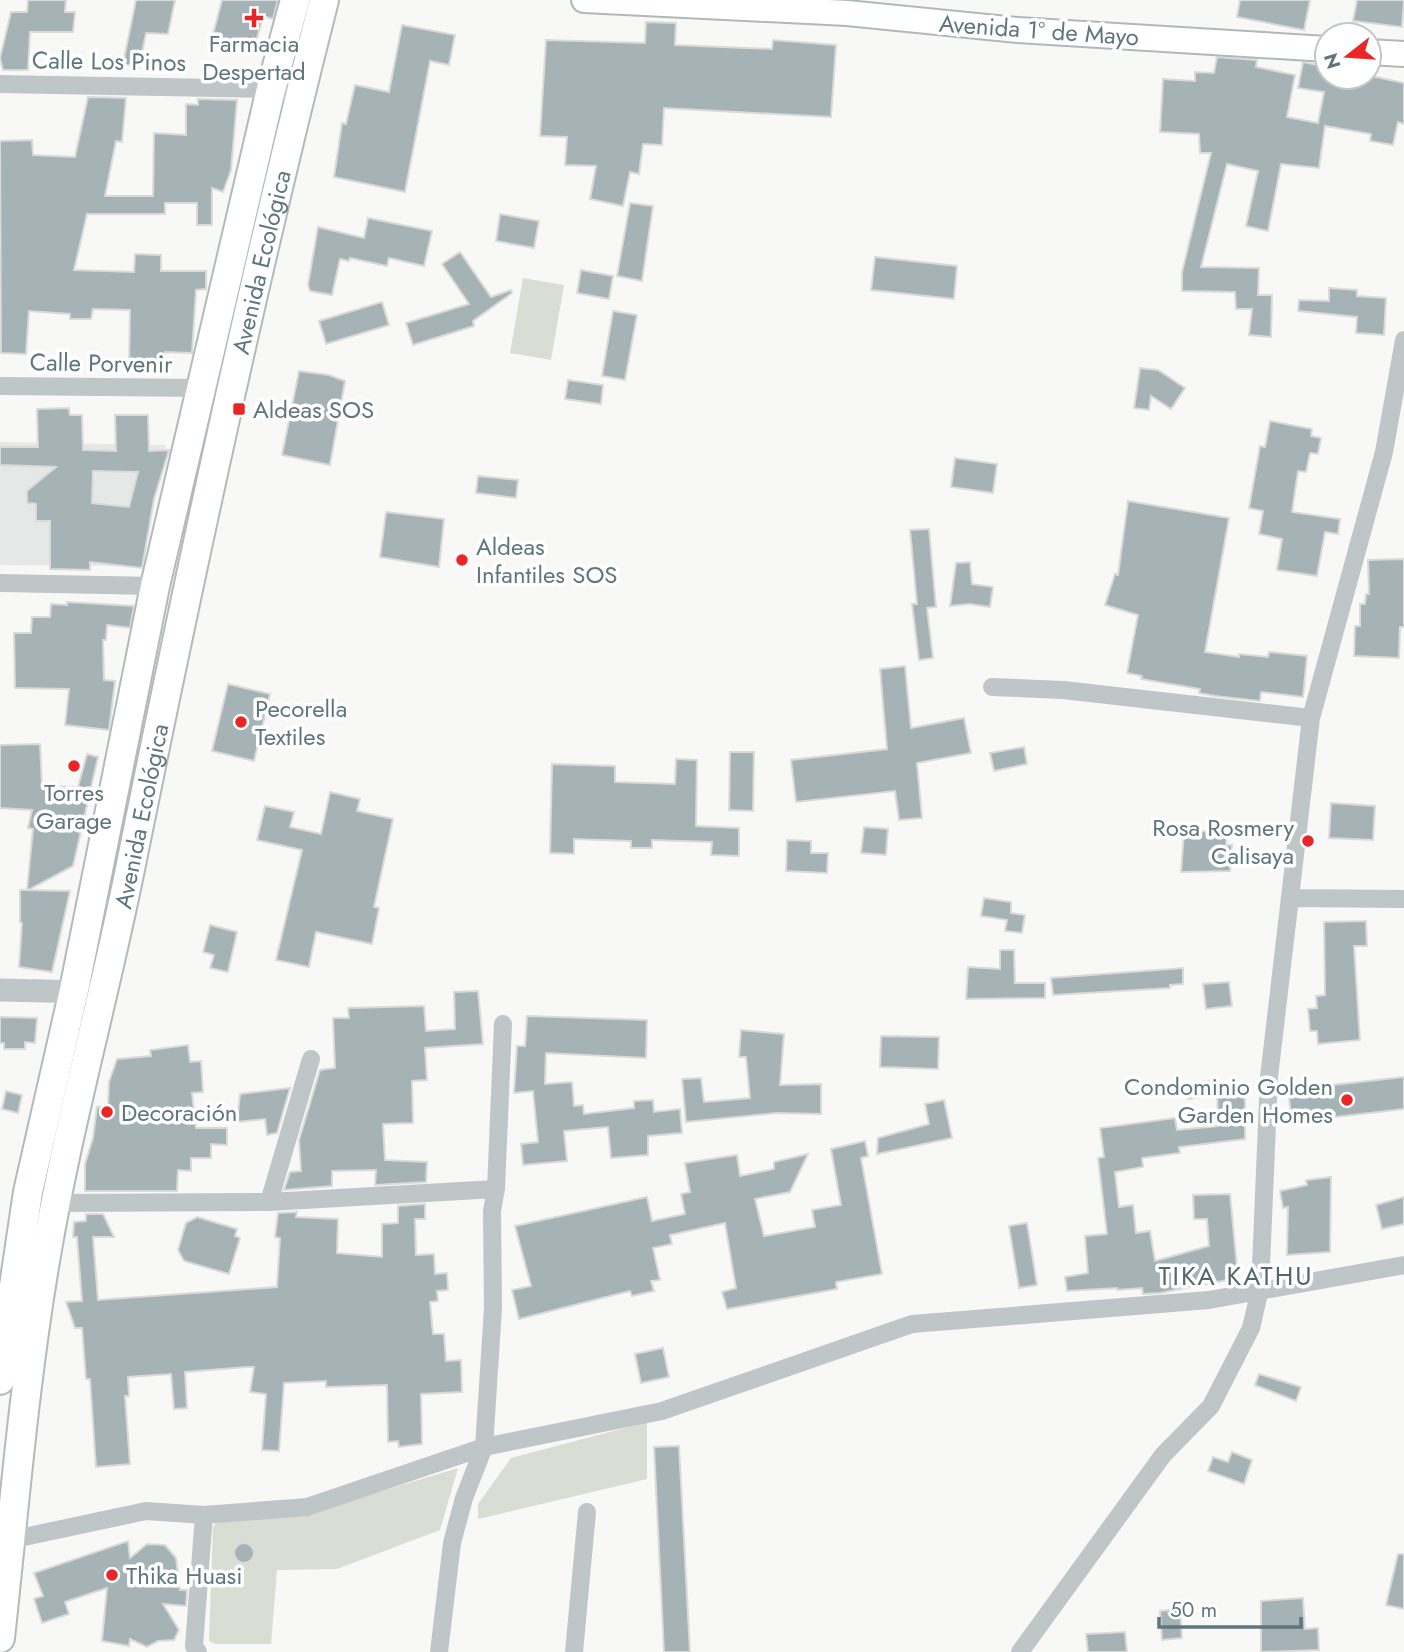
<svg xmlns="http://www.w3.org/2000/svg" width="1404" height="1652" font-family="Jost,sans-serif">
<style>
.built{fill:#e6e8e7}
.green{fill:#daddd4}
.building{fill:#a5b3b6;stroke:#dadad8;stroke-width:2;fill-rule:evenodd}
.lines{fill:none;stroke-linecap:round;stroke-linejoin:round}
.secondary-casing{stroke:#afb9bb;stroke-width:28}
.primary-casing{stroke:#b2babc;stroke-width:32}
.minor{stroke:#bfc6c8;stroke-width:18}
.tertiary{stroke:#bfc6c8;stroke-width:23}
.secondary{stroke:#fff;stroke-width:24}
.primary{stroke:#fff;stroke-width:28}
.poi-dot{fill:#e92525;stroke:#fff;stroke-width:2.5}
.labels{text-anchor:middle;dominant-baseline:central;stroke-width:7;stroke-linejoin:round;paint-order:stroke}
.street-label{font-size:24px;fill:#5e767c;stroke:#fff}
.poi-label{font-size:24px;fill:#5e767c;stroke:#fff;text-anchor:start}
.neighbourhood-label{font-size:26px;letter-spacing:2px;fill:#54676c;stroke:#fff}
</style>
<rect width="100%" height="100%" fill="#f8f8f6"/>
<path class="built" d="M0,442L166,445L142,559L129,566L0,565Z"/>
<path class="green" d="M523,278L564,285L551,360L510,353Z
M647,1422V1479L478,1519V1504L511,1458Z
M458,1468L440,1530L337,1569L277,1570L271,1644H215L209,1641L213,1527L218,1521L313,1512Z"/>
<path class="building" d="M28,0H66L65,12H75L73,32H30L28,70H3L0,58L11,12H27Z
M136,0H175L168,34L146,33L139,67L123,64Z
M222,0H278L273,19L263,16L254,49L212,38Z
M1240,0H1310L1304,30L1237,17Z
M1357,0H1404L1402,27L1353,21Z
M646,22L676,23L675,45L772,49L773,40L836,45L831,117L664,108L662,145L643,144L639,174L630,172L623,206L590,199L596,166L565,165L567,137L540,136L546,40L645,43Z
M402,25L455,35L449,65L430,61L405,192L334,177L342,123L346,124L355,85L389,92Z
M1217,57L1257,60L1256,67L1295,75L1287,117L1318,123L1324,92L1298,88L1303,62L1327,67V79L1359,85L1360,77H1376L1404,83V124L1398,122L1393,145L1370,141L1371,134L1325,126L1319,168L1281,164L1268,231L1246,226L1258,171L1227,164L1201,267L1259,268L1258,295H1272L1271,337L1249,335L1252,309H1236L1235,292L1182,291V272L1211,153H1200L1199,134L1160,132L1163,79L1195,81V72L1214,73Z
M88,97L126,98L122,142L116,141L105,196H153L154,133L186,135V104L198,105V99L237,100L231,170L223,192L212,188V225H197V203H165V214H87L74,270L134,272L135,254L161,255V271H206V289L196,290L192,353L165,352V366L129,365L130,310L93,309L91,319H70V314L29,311L26,354L1,353L0,141L32,140L33,155L75,157Z
M630,203L653,206L642,281L617,276Z
M500,214L539,221L534,248L496,241Z
M368,218L432,231L424,266L389,258L387,266L350,258L349,261L340,259L332,295L310,291L308,285L318,227L364,238Z
M460,252L491,297L511,290L512,293L473,321L474,326L413,345L406,323L469,304L442,264Z
M875,257L957,266L954,299L871,290Z
M581,270L613,276L609,299L577,293Z
M1329,288L1357,290V296L1386,298L1384,335L1356,333L1357,317L1298,311L1299,300L1329,301Z
M382,302L389,325L326,344L319,321Z
M613,311L637,315L625,380L602,376Z
M1140,368L1158,370L1185,388L1171,409L1151,396L1149,410L1134,408Z
M299,371L329,375L345,381L330,465L282,455Z
M568,380L603,385L601,404L565,399Z
M69,408L70,415H82L83,450L116,451L115,415H148L149,451L169,450L154,499L142,568L90,562V570L50,569V521H36V504L27,503V491L56,467L0,465V447H38L37,409ZM93,471L138,472L129,507L92,503Z
M1270,421L1312,429L1311,436L1321,438L1318,454L1310,453L1306,472L1298,471L1292,512L1340,519L1338,534L1325,532L1317,576L1277,570L1282,539L1259,534L1263,511L1249,508L1260,446L1265,447Z
M955,458L997,464L993,493L951,487Z
M478,476L518,480L516,498L476,493Z
M1128,501L1229,518L1205,652L1239,657V654L1268,657L1269,652L1307,656L1303,697L1261,692L1260,701L1215,696L1199,693L1200,689L1141,679L1142,676L1127,673L1138,615L1105,605L1115,574L1118,575Z
M386,512L444,519L439,567L380,557Z
M929,529L936,607L927,608L933,658L919,660L912,604H917L910,530Z
M1404,559V627H1400L1399,658L1354,656L1355,626H1360V604H1365L1366,594H1369L1368,560Z
M970,562L972,584L993,587L990,607L969,604L950,606L956,563Z
M67,602L134,606L130,628L107,625L106,640H103L104,680L115,681L109,730L65,725L69,689L15,688L14,633H31L32,617H50L51,604L67,605Z
M905,666L911,728L964,718L971,753L917,763L922,818L899,820L895,791L796,802L791,760L887,749L880,669Z
M228,684L270,694L254,761L212,751Z
M40,744L42,786L78,787L87,754L98,757L73,866L28,890L70,891L52,972L19,967L22,923L20,922V890H27L33,829L28,828L32,810L0,808V745Z
M1024,747L1027,764L994,771L990,753Z
M730,752H754L753,811L729,810Z
M676,759L697,760L696,826L739,828V856L711,855L712,842L652,840V848H631V841L574,839V854L550,853L552,764L615,766V782L675,784Z
M330,792L360,799L357,811L393,819L374,907L379,908L372,944L316,932L309,967L276,960L302,850L257,840L265,806L294,812L290,827L321,834Z
M1331,803L1375,806L1373,840L1329,838Z
M864,827L888,829L886,855L861,853Z
M1199,831L1227,833L1226,845H1232L1230,871L1181,872L1184,832L1199,834Z
M787,840L811,841V853H828L827,873L786,871Z
M984,898L1011,902V913L1025,915L1022,933L1005,931L1007,920L981,916Z
M1366,921L1367,946H1354L1360,1040L1318,1044L1317,1031H1310L1308,1009L1317,1008L1316,996L1325,995L1324,922Z
M210,925L237,932L228,972L210,968L214,955L203,952Z
M1000,950H1014L1015,983H1045V998L966,999L968,967L1000,969Z
M1183,968V984L1170,985V988L1053,995L1051,978Z
M1229,982L1232,1006L1206,1009L1203,984Z
M478,991L483,1044L425,1048L427,1080L412,1081L413,1123L383,1124L385,1160L427,1162L426,1182L375,1185L376,1170L332,1171V1186L284,1190L290,1172L301,1171L299,1140L320,1070L335,1068L333,1018H349L348,1008L424,1006L426,1031L455,1029L454,992Z
M527,1016L647,1020L646,1058L546,1053L545,1084L572,1082L574,1106L583,1105L584,1114L634,1108V1101L653,1100L654,1112L680,1109L682,1133L648,1136V1155L611,1158L608,1127L564,1131L567,1161L523,1165L521,1144L538,1142L533,1091L514,1093L517,1046H525Z
M0,1017L37,1018L35,1043L25,1042V1049H4V1043H0Z
M741,1030L784,1034L780,1085L821,1084V1114L777,1113L686,1122L682,1079L701,1078L704,1102L750,1098L746,1057H739Z
M881,1036L939,1037L938,1069L880,1067Z
M188,1045L190,1062L201,1061L203,1092L192,1093L196,1128H227V1145L211,1144V1158H191V1171L178,1170L177,1191H85V1164L93,1138L97,1107L108,1106L109,1082L117,1059L151,1056L150,1050Z
M1404,1077V1109L1292,1122L1288,1090Z
M1214,1080L1216,1095L1188,1099L1186,1084Z
M1217,1084H1245V1139L1179,1147L1180,1153L1142,1158L1143,1167L1115,1172L1119,1207L1133,1205L1136,1233L1150,1231L1155,1261L1209,1246L1207,1219H1194L1193,1195L1230,1194L1238,1278L1160,1293L1143,1294L1142,1288L1117,1290V1288L1067,1291L1065,1277L1088,1273L1085,1236L1107,1234L1098,1158L1104,1157L1100,1128L1175,1118L1177,1130L1218,1126Z
M290,1088L277,1133L267,1135L265,1119L237,1122L240,1094Z
M6,1091L22,1095L18,1113L2,1109Z
M944,1100L952,1138L877,1154L878,1138L929,1124L925,1104Z
M865,1141L868,1156L861,1158L882,1274L836,1282L837,1289L727,1309L722,1292L736,1288L725,1223L670,1235L672,1244L653,1248L660,1280L651,1281L654,1291L632,1296L630,1291L519,1319L512,1290L531,1286L515,1226L647,1197L652,1221L685,1214L681,1194L690,1192L685,1163L737,1155L740,1176L774,1169V1162L808,1154L790,1192L755,1199L764,1236L815,1227L812,1210L841,1205L831,1149Z
M1331,1177L1330,1252L1287,1255L1288,1207L1283,1208L1280,1191L1307,1185L1306,1180Z
M1404,1197V1224L1382,1229L1376,1205Z
M425,1204V1219H415L416,1255L434,1254L435,1274L447,1273L448,1290L437,1291L438,1301L430,1302L433,1334H444L446,1361L461,1360L462,1392L421,1394L422,1444L399,1447L398,1441L388,1442L387,1385L326,1387V1381L284,1383L279,1451L262,1450L266,1394L250,1392L254,1367H247L185,1372L187,1408L174,1409L171,1374L128,1377L129,1396H125L130,1464L96,1467L90,1379H86L82,1328H75L66,1302L82,1301L77,1237H73L74,1222L86,1221V1214H103L114,1237H93L98,1300L277,1287L280,1238L275,1237L278,1213L297,1212L296,1217L338,1219L337,1253L382,1257V1224L398,1223V1206Z
M197,1217L237,1229L235,1236L240,1238L229,1274L184,1261L178,1250L186,1223Z
M1027,1223L1037,1285L1019,1288L1009,1226Z
M663,1348L669,1377L641,1383L635,1354Z
M1259,1374L1301,1387L1296,1401L1255,1385Z
M679,1446L690,1652H664L654,1447Z
M1232,1452L1252,1460L1244,1484L1208,1471L1213,1457L1228,1462Z
M128,1541L130,1558L147,1544L165,1545L176,1558L180,1590H187L186,1606L163,1604L179,1630L174,1640L158,1641L147,1647L130,1639L129,1646L102,1641L107,1588L65,1602L69,1614L42,1623L34,1599L43,1596L34,1573Z
M234 1553a10 10 0 1 1 20 0a10 10 0 1 1-20 0Z
M1398,1554H1404V1609L1386,1605Z
M1303,1598L1305,1629L1318,1628L1319,1650L1261,1652V1601Z
M1180,1609L1182,1638L1162,1640L1160,1611Z
M1125,1632L1127,1652H1088L1086,1634Z"/>
<g class="lines">
<g class="secondary-casing">
<path id="secondary" d="M584,0L847,13L1018,30L1327,49
M1369,52L1404,54"/>
</g>
<g class="primary-casing">
<g id="primary">
<path d="M0,1380L28,1192L74,990L155,586L271,89L295,0"/>
<path id="s1" d="M0,1638C14,1510 24,1382 46,1255C68,1125 104,998 130,869C189,578 251,288 324,0"/>
</g>
</g>
<path class="minor" d="M0,84L271,89L300,93
M0,386L202,388
M0,583L155,586
M992,687L1063,690L1311,718
M1291,898L1404,899
M269,1202L311,1059
M55,1203L269,1202L496,1189
M10,1540L146,1511L204,1515L307,1507L484,1447L662,1411L912,1324L1209,1300L1404,1265
M198,1652L194,1646L204,1515
M439,1652L452,1543L464,1498L484,1447L493,1308L492,1211L496,1189L503,1024
M574,1652L587,1512
M1020,1652L1163,1455L1211,1406L1251,1328L1260,1289L1269,1077L1311,718L1384,452L1404,340"/>
<path class="tertiary" d="M0,990L91,992"/>
<use href="#secondary" class="secondary"/>
<use href="#primary" class="primary"/>
</g>
<g class="poi-dot">
<path d="M250.5 7.5h7v7h7v7h-7v7h-7v-7h-7v-7h7z"/>
<rect x="232" y="402" width="14" height="14" rx="3.5"/>
<circle cx="462" cy="560" r="7"/>
<circle cx="241" cy="722" r="7"/>
<circle cx="74" cy="766" r="7"/>
<circle cx="1308" cy="841" r="7"/>
<circle cx="1347" cy="1100" r="7"/>
<circle cx="107" cy="1112" r="7"/>
<circle cx="112" cy="1575" r="7"/>
</g>
<g class="labels">
<g class="street-label">
<text transform="translate(1039 30) rotate(4)">Avenida 1º de Mayo</text>
<text transform="translate(109 61) rotate(1)">Calle Los Pinos</text>
<text stroke="none"><textPath href="#s1" startOffset="1402">Avenida Ecológica</textPath></text>
<text transform="translate(101 363) rotate(1)">Calle Porvenir</text>
<text stroke="none"><textPath href="#s1" startOffset="835">Avenida Ecológica</textPath></text>
</g>
<g class="poi-label">
<text x="254" y="43" text-anchor="middle">Farmacia<tspan x="254" dy="28">Despertad</tspan></text>
<text x="253" y="409">Aldeas SOS</text>
<text x="476" y="546">Aldeas<tspan x="476" dy="28">Infantiles SOS</tspan></text>
<text x="255" y="708">Pecorella<tspan x="255" dy="28">Textiles</tspan></text>
<text x="74" y="792" text-anchor="middle">Torres<tspan x="74" dy="28">Garage</tspan></text>
<text x="1294" y="827" text-anchor="end">Rosa Rosmery<tspan x="1294" dy="28">Calisaya</tspan></text>
<text x="1333" y="1086" text-anchor="end">Condominio Golden<tspan x="1333" dy="28">Garden Homes</tspan></text>
<text x="121" y="1112">Decoración</text>
<text x="126" y="1575">Thika Huasi</text>
</g>
<g class="neighbourhood-label">
<text x="1236" y="1276">TIKA KATHU</text>
</g>
</g>
<g transform="translate(1348 56) rotate(253)"><circle r="33" fill="#ffffff" stroke="#bfc8cb" stroke-width="2"/>
<path d="M0-5L12 26L0 18L-12 26Z" fill="#e92525"/>
<text y="-10" font-size="19" font-weight="bold" text-anchor="middle" fill="#5e767c">N</text>
</g>
<path d="M1159 1617v10h142v-10" fill="none" stroke="#5e767c" stroke-width="3.5"/>
<text x="1170" y="1617" font-size="21" fill="#5e767c" stroke="#ffffff" stroke-width="5" paint-order="stroke">50 m</text>
</svg>
